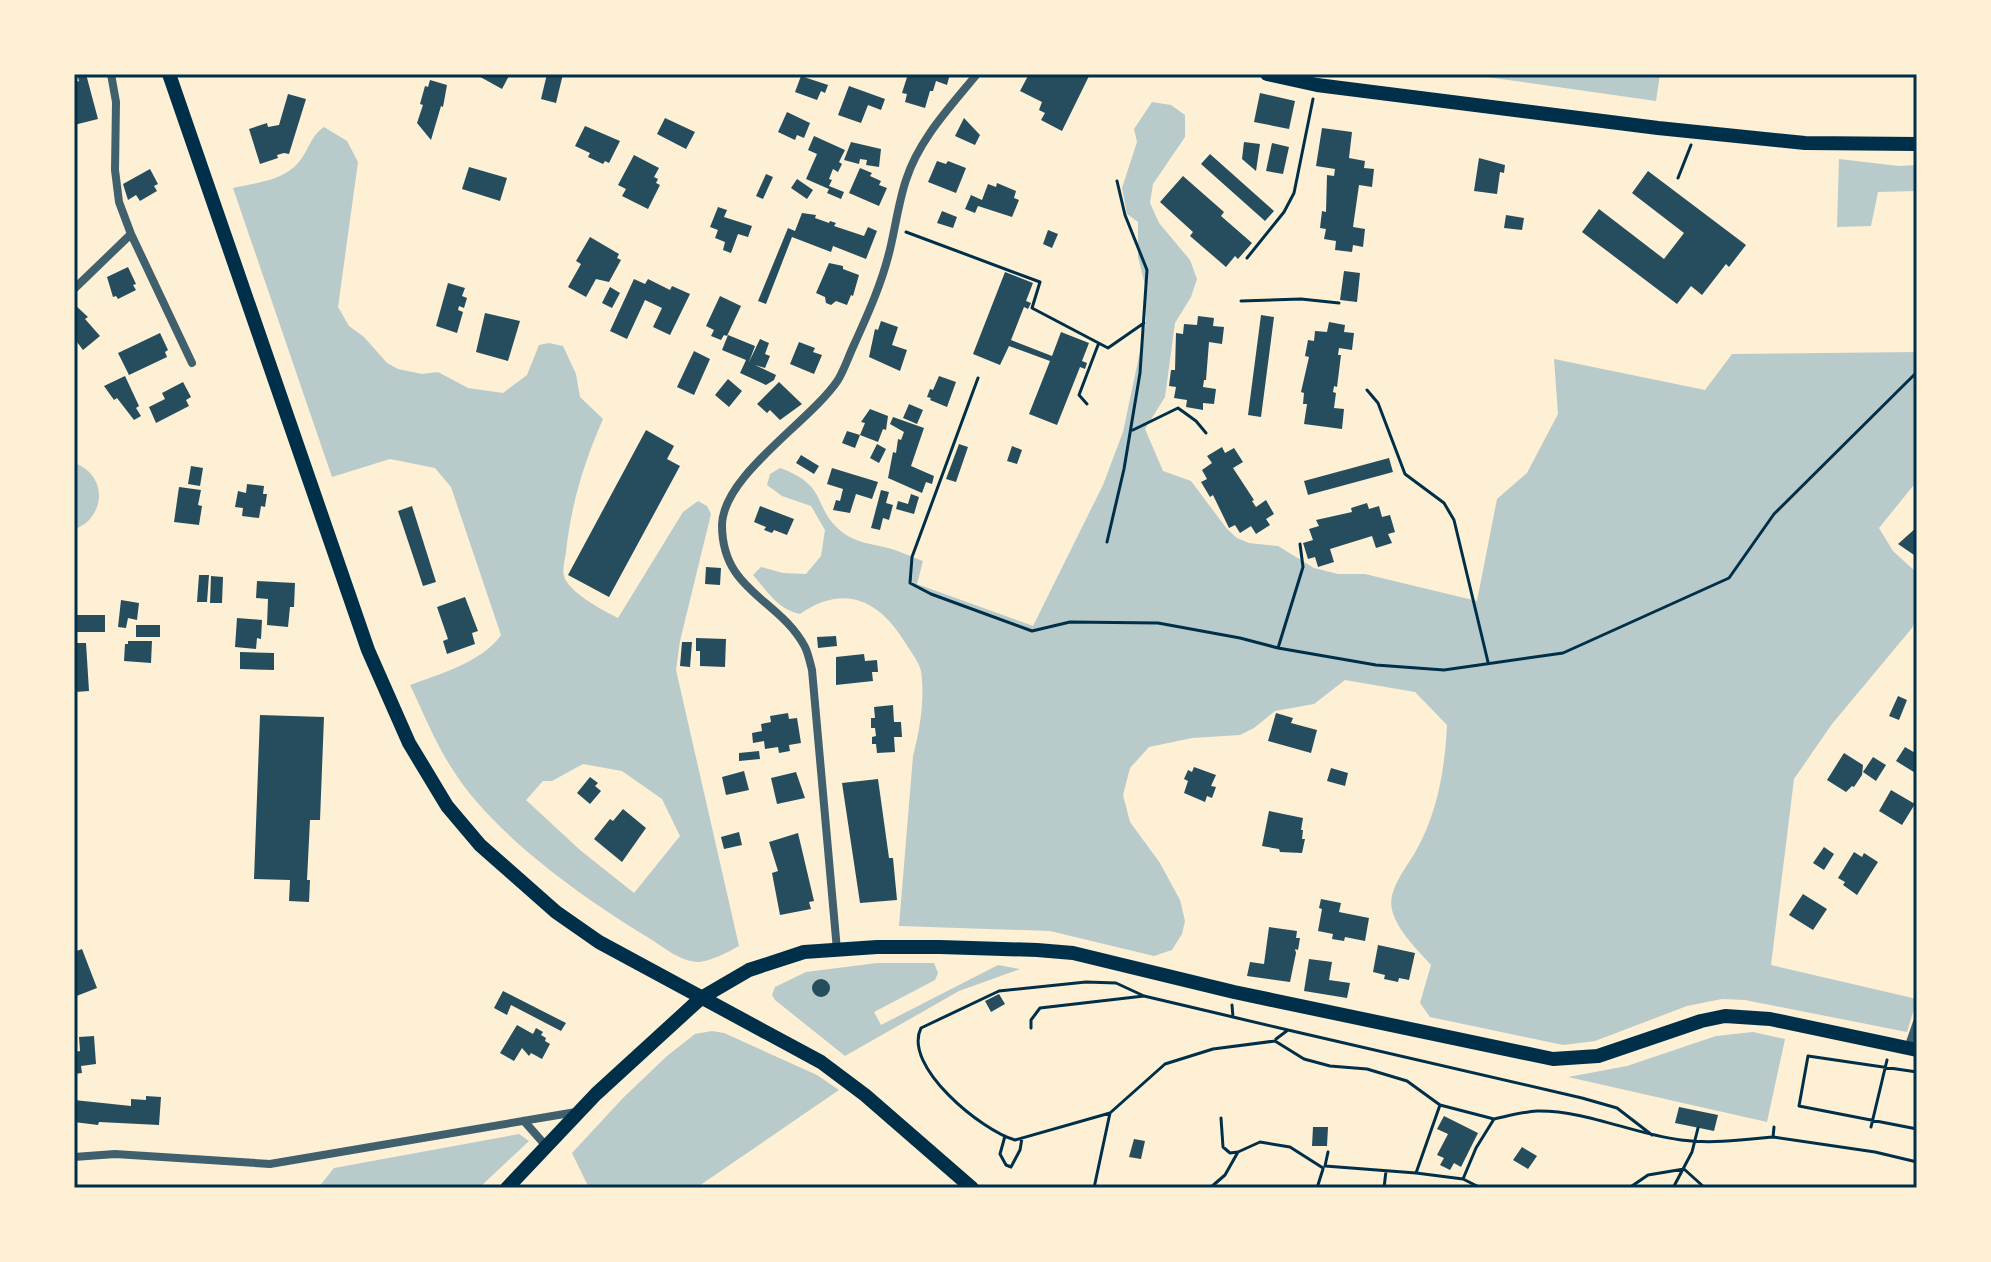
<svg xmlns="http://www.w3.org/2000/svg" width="1991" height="1262" font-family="'IBM Plex Sans',sans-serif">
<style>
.green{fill:#b9caca;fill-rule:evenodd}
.building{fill:#264d5e}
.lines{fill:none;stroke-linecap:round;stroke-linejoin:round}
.path{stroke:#003049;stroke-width:3}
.minor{stroke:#3f606c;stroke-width:8}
.primary{stroke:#003049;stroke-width:14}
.neatline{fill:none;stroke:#003049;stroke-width:3}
</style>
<rect width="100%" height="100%" fill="#fdf0d5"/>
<path class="green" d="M1465,74H1608L1620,77L1623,74H1660L1656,101Z
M1152,102L1171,105L1185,115V137L1153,184L1150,203L1159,223L1190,260L1197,279L1191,297L1175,323L1165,397L1145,429L1163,471L1191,481L1227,529L1237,538L1249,543L1278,546L1314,568L1338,574H1365L1477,601L1497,499L1527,473L1558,414L1554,359L1705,390L1732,354L1917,352V481L1879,528L1893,551L1917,573V616L1912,628L1832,724L1794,779L1771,965L1917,999L1907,1032L1745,1000L1722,999L1687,1006L1595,1041L1563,1045L1430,1017L1420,1003L1431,965C1417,949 1398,932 1392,910C1387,889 1408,866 1417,849C1438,811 1445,767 1447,725L1415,692L1345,680L1314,704L1275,711L1254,728L1240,735L1192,738L1149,747L1130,768L1123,795L1130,822L1160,863L1180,900L1185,921L1182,934L1172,950L1154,956L1050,931L899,926L913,756C920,730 925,698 921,671C919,662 911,652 906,644C880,600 844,583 800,614C778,610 767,591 753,575L761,567L783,573L806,574L821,556L825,530L811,506L782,496L767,485L770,474L780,468C830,486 811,507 842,532C856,543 872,544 888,548C900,551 912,557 923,561L917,584L1033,626L1103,485L1123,432L1146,323V289L1138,257V222L1127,214L1122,188L1137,142L1134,129Z
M324,127L347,141L358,162L338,307L349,326L364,337L387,363L398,369L422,374L438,372L468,388L503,393L527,375L539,345L549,343L563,346L576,374L580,397L603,419C584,462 571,505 566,552C565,559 562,570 564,576C568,592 604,611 618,618L683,512L698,501L707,506L711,514L680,641L676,670L739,946C728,952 711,961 699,962C681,962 663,947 649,938C583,898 492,834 451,767C435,742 423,712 410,685C440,674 482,662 501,635L451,487L435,468L390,459L332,477L233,188C254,183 283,181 298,163C309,151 310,136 324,127ZM583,764L622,771L662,799L680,836L634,893L580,850L526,800L543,781H552Z
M1839,159L1899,166L1917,165V191L1878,192L1871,226L1837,227Z
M74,463C99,471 107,499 90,519C86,524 79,527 74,530Z
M877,963H934L938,973L935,980L874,1012L881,1025L998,965L1020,969L959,991L845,1056L775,1000L772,995L775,987L806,972Z
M712,1031L724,1033L817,1075L839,1090L696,1188H589L572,1153L623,1098L667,1056L695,1034Z
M1753,1032L1785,1039L1767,1122L1568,1077L1627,1066L1716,1036Z
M519,1134L529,1141L479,1188H318L334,1168Z"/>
<path class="building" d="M77,74H86L98,119L74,125V83L79,81Z
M475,74H510L502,89Z
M547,74H563L556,103L541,99Z
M908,74H950L947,85L936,81L933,91H930L925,108L905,102L907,94L902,93Z
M1029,74H1090L1062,131L1041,120L1045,113L1039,110L1042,102L1020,91Z
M801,76L828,85L825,93L821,91L817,100L795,92Z
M430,80L447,85L443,107L441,106L431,140L417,123L423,105L420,104L425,86L428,87Z
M849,86L885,99L881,110L868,105L861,123L838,115Z
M1260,93L1295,101L1289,129L1254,122Z
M288,94L306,99L289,154L284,153L277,155L278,158L260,164L249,129L267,123L268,127L279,125Z
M787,112L810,123L804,138L797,135L795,140L778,132Z
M665,118L695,132L686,149L657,134Z
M964,118L980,135L975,145L955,136Z
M585,126L620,141L609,163L605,161L603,164L588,157L590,153L575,146Z
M1322,128L1352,132L1349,158L1365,161L1364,168L1374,169L1372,187L1359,185L1353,227L1365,229L1363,247L1353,245L1352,252L1335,250L1336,241L1324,239L1326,229L1320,228L1322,211L1326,212L1327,175L1334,176L1335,169L1316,166Z
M814,136L845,150L839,162L842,164L838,172L833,169L829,179L832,180L829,186L844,192L841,199L827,193L829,189L806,179L817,154L808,150Z
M851,142L881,149L879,167L866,165L867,160L860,159L859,164L844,160Z
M1244,142L1260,144L1256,171L1242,159Z
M1272,143L1289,147L1283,174L1266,171Z
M1210,154L1274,211L1265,221L1201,164Z
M634,155L659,168L654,177L658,179L656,183L660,185L648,209L622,196L626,189L618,185Z
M1479,158L1505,165L1504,173L1500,172L1497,194L1474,191Z
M937,161L946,164L948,161L966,168L956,193L928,182Z
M469,167L507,178L500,201L462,189Z
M860,168L872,173L870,176L881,181L879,185L887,188L879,206L849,193Z
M150,169L158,184L154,186L157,191L140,201L136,195L128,200L123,184Z
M1648,171L1746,245L1729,267L1726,264L1702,295L1691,286L1677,304L1582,232L1599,209L1664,259L1684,233L1632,193Z
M766,174L773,177L763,199L756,196Z
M1183,176L1224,212L1221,216L1252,243L1238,259L1235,256L1226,267L1190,236L1193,232L1160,202Z
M797,179L813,190L807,199L791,188Z
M997,183L1016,191L1014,198L1019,200L1012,217L978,206L975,213L965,209L971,195L982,200L988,184L996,187Z
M718,207L727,210L724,217L752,226L748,237L738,234L731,253L723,250L725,242L715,238L718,230L710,227Z
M942,211L957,217L953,228L937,223Z
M802,213L816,215L815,218L829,223L830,221L836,223L834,226L864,236L868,227L877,231L866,259L833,246L831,252L792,237L766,304L758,301L788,228L795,231Z
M1506,215L1524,218L1522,230L1504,228Z
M1048,230L1058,234L1052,248L1043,244Z
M590,237L619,254L617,258L621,260L609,282L596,279L586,297L568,287L581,264L576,261Z
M829,263L843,266V269L859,275L853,296L851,295L847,305L836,301L831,305L826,303L825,297L816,293Z
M128,267L136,284L133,285L136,290L118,299L116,296L113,297L107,277Z
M1344,271L1360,273L1357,302L1340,300Z
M1005,272L1033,283L1026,301L1031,303L1028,309L1024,307L1011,340L1052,356L1061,332L1089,343L1082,361L1087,363L1085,369L1080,367L1057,425L1029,414L1050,361L1009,346L1000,365L973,354Z
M634,279L645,284L648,279L670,290L672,286L690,294L670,335L653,327L662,308L645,300L627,339L610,331Z
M448,283L465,288L462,296L467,298L464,308L459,306L458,310L463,312L457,333L436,326Z
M610,287L620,293L612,308L602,303Z
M720,296L741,306L727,336L724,335L721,340L711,336L714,330L706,326Z
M74,304L88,317L85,319L100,336L83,350L74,338Z
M485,313L520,321L508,361L476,352Z
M1261,315L1274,317L1261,417L1248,415Z
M1198,316L1214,318L1213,326L1224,327L1222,344L1209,342L1206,380H1204L1203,387L1216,389L1214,404L1203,403V410L1186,407L1187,400L1174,398L1176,387L1169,386L1171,370H1175L1176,333L1183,334L1184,324L1197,325Z
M881,321L898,327L892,345L907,350L900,371L869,357L875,329L878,330Z
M1329,322L1345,325L1344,332L1354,333L1352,350L1339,348L1338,355H1341L1337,387L1334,386L1333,392L1336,393L1334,408L1344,409L1342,429L1304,424L1307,404H1303L1304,393L1301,392L1309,357L1305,356L1308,340L1314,341L1315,331L1327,332Z
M160,333L168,350L165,352L167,357L129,375L118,353Z
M728,335L755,346L749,362L760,339L769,343L765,354L770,356L765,368L755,365L776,375L774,380L766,385L740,373L746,360L722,350Z
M799,342L815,348L813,352L822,355L814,374L790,364Z
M694,351L710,359L694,395L677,387Z
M125,376L139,406L136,408L141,416L134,420L117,398L114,400L104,386Z
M939,376L956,382L947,407L930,400L931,398L927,397L930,389L933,390Z
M728,379L742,391L729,407L715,395Z
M183,382L191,397L186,400L189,406L156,423L149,407L165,399L162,393Z
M779,382L802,404L780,420L770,410L767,413L757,404Z
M909,404L923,410L917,424L903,418Z
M870,409L888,416L886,430L883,429L878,442L860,435L865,423L861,422Z
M893,417L924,428L911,466L934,476L932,484L926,482L922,493L888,478L893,452L896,453L898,439L901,440L904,432L890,424Z
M646,430L674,446L667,459L680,466L609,597L568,575Z
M847,431L860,435L855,448L842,443Z
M877,444L886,449L879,463L870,458Z
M959,444L968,447L956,482L946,479Z
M1012,446L1022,450L1017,464L1007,461Z
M1222,447L1225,453L1234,448L1243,462L1233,468L1254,500L1252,501L1256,507L1266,500L1274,514L1266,519L1270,525L1256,534L1251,526L1240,533L1235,525L1229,528L1213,495L1210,497L1201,482L1207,479L1202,470L1212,463L1207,456Z
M801,455L819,466L814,474L796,463Z
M1389,458L1393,472L1308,495L1304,481Z
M191,466L203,468L200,486L188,484Z
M832,468L878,482L872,499L856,494L850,513L833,510L836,500L840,501L843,489L827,484Z
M247,484L264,486L263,494H267L265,507L261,506L259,518L242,516L243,508L235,507L238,491L246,493Z
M179,487L201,490L198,505L202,506L199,525L174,522Z
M881,490L889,492L886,503L893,505L889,520L883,518L880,530L871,528Z
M911,494L919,497L914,514L896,509L898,501L908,504Z
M1367,503L1369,509L1379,506L1382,517L1390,515L1395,532L1388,534L1392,543L1376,548L1372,536L1330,549L1334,562L1318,567L1315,557L1308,559L1303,543L1313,540L1309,529L1319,526L1316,520L1352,512L1351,508Z
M412,506L436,582L423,586L398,511Z
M760,506L794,519L787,535L774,530L772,533L764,530L766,527L754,522Z
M1917,527V557L1898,544Z
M706,567L721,568L720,585L705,584Z
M199,575H209L207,602H197Z
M211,576L223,577L222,603H210Z
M257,581L295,583L294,607H290L288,627L267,625L268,599L256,598Z
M465,597L478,631L472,633L475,644L447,654L443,641L448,639L437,607Z
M121,600L139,603L137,620L128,618L126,628L118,627Z
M76,615H105V632H76Z
M237,618L262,620L261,639L257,638L256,649L235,647Z
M136,625H160V637H136Z
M836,636L837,646L818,648L817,637Z
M696,638L726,639L725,667L700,666V651H696Z
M128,641H152L151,663L124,661L125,644H128Z
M682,642H692L690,667L680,666Z
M74,643H86L89,691L75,692Z
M240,652L274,653V670L240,669Z
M864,654L865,661L877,660L878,672H872L873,681L836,685V657Z
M1898,696L1907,700L1899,720L1889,716Z
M893,705L894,722H901L902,737H894L895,752L877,753L876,744H872V737L876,736L875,728H871V718H875L874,707Z
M788,713L789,719L797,718L801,743L789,745L790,751L779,753L778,747L765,749L764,741L753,743L752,733L762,731L761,724L771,722L770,716Z
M1276,713L1293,718L1291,723L1317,730L1311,753L1268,741Z
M260,715L324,717L320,820H310L307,880H310L309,902L289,901L290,880L254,879Z
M1905,747L1917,754V774L1896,761Z
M759,751L760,759L739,761V753Z
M1844,753L1863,765L1862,775L1854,787L1852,786L1846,792L1827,780Z
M1873,757L1886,765L1876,781L1863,772Z
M1194,767L1216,775L1211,786L1216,787L1212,798L1207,796L1205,802L1184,793L1188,781L1184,779L1188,770L1192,772Z
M1331,768L1348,773L1345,786L1327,781Z
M744,771L749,790L726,795L722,777Z
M796,772L805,798L777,804L771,778Z
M590,777L598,783L595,786L601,791L590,804L577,793Z
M878,779L889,858H893L897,900L860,903L842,783Z
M1891,790L1915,804L1902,825L1879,811Z
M623,809L646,828L622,862L594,839L610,819L613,821Z
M1269,811L1303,818L1301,830H1303L1302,839H1305L1302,853L1280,852L1279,849L1262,846Z
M739,832L742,845L724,849L721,837Z
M798,833L814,901L809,902L811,909L780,915L772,873L778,871L769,842Z
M1824,847L1834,854L1824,870L1813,863Z
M1854,852L1862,857L1864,853L1878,862L1857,895L1843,885L1845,882L1838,878Z
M1803,894L1827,909L1813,930L1789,915Z
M1321,899L1341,903L1339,912L1369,918L1365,941L1345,937L1344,941L1332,939L1333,934L1318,931L1322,909L1319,908Z
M1269,927L1297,931L1296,938H1300L1298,950L1295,949L1296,953L1290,982L1247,976L1250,962L1264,964Z
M1378,945L1415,953L1409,980L1399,978L1398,982L1384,979L1385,975L1373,972Z
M82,949L97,988L74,997V952Z
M1309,959L1332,962L1329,980L1350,983L1347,998L1304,991Z
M812 988a9 9 0 1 1 18 0a9 9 0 1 1-18 0Z
M503,991L566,1023L561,1031L511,1005L507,1015L494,1008Z
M999,994L1005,1004L991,1012L985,1001Z
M517,1025L533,1034L536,1028L543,1032L541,1035L546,1038L545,1041L550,1044L542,1059L531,1053L529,1056L522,1048L514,1061L500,1053Z
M94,1036L96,1064L81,1066L82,1073L74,1074V1052L80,1051L79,1037Z
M146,1096L161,1097L159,1125L99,1122L98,1125L74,1122V1100L131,1106V1099L146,1100Z
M1679,1107L1718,1115L1714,1131L1675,1123Z
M1444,1116L1478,1133L1461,1167L1454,1163L1450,1170L1440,1165L1444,1158L1437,1155L1448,1134L1437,1129Z
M1313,1127H1328L1327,1146H1312Z
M1134,1139L1145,1141L1141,1159L1129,1157Z
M1522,1147L1537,1156L1528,1169L1513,1160Z"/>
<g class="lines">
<path class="path" d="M1678,178L1691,145
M906,232L1040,282L1032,308L1108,348L1144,323
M1247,258L1284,212L1294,193L1313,99
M1241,301L1301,299L1339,303
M978,378L912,557L910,583L931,594L1032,631L1070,622L1158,623L1240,638L1278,648L1376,665L1444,670L1563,653L1729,578L1774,514L1917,372
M1367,390L1378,403L1405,474L1444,503L1454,520L1488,662
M1087,404L1079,395L1098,345
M1133,430L1178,408L1196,421L1206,433
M1107,542L1124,469L1140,373L1147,270L1125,215L1117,181
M1278,648L1303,567L1300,544
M1233,1017L1288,1030L1276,1039
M1031,1028V1020L1040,1008L1144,996
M1288,1030L1582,1098L1617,1108L1652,1135
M1917,1072L1808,1056L1799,1106L1917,1129
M1110,1113L1015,1140C982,1131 902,1066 921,1028L999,991L1086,982L1116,983L1144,996L1233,1017L1232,1005
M1221,1118L1223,1147L1230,1153L1238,1152
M1871,1127L1887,1060
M1005,1136L1000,1154L1006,1165L1011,1167L1020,1150L1022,1138
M1773,1137L1875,1152L1917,1162
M1328,1152L1325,1166L1416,1173L1440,1105L1494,1119
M1416,1173L1463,1179
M1094,1188L1110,1113L1165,1064L1213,1049L1275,1041L1304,1059L1330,1066L1367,1069L1407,1081L1440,1105
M1210,1188L1225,1175L1238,1152L1260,1142L1290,1147L1323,1168
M1317,1188L1323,1169
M1384,1188L1386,1171
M1481,1188L1463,1179L1476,1148L1494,1119C1508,1116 1522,1112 1537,1111C1585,1110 1633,1134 1681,1140C1711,1144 1743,1140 1773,1137L1774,1127
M1629,1188L1648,1175L1684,1169L1705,1188
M1673,1188L1692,1152L1698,1128"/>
<path class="minor" d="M111,74L116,102L115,170L119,202L131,234L192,363
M74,289L131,234
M837,950L812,670C810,662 808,653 805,647C779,598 722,592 722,525C723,475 810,422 838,380C844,370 848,358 853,347C868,314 883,281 891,245C896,223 899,201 906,180C919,139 951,106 977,74
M1908,1048L1917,1022
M524,1121L547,1147
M74,1157L115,1154L270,1164L576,1112"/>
<path class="primary" d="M169,74L368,650L409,743L447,806L480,845L556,912L599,942L821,1062L865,1095L972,1188
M1267,74L1317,85L1658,128L1805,143L1917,144
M507,1188L596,1094L701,998L749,970L804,952L877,947H940L1037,950L1073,953L1234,992L1553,1059L1598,1056L1701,1021L1725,1016L1770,1019L1917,1050"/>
</g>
<rect width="1991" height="1262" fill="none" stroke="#fdf0d5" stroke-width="152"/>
<rect x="76" y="76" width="1839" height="1110" class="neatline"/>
</svg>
